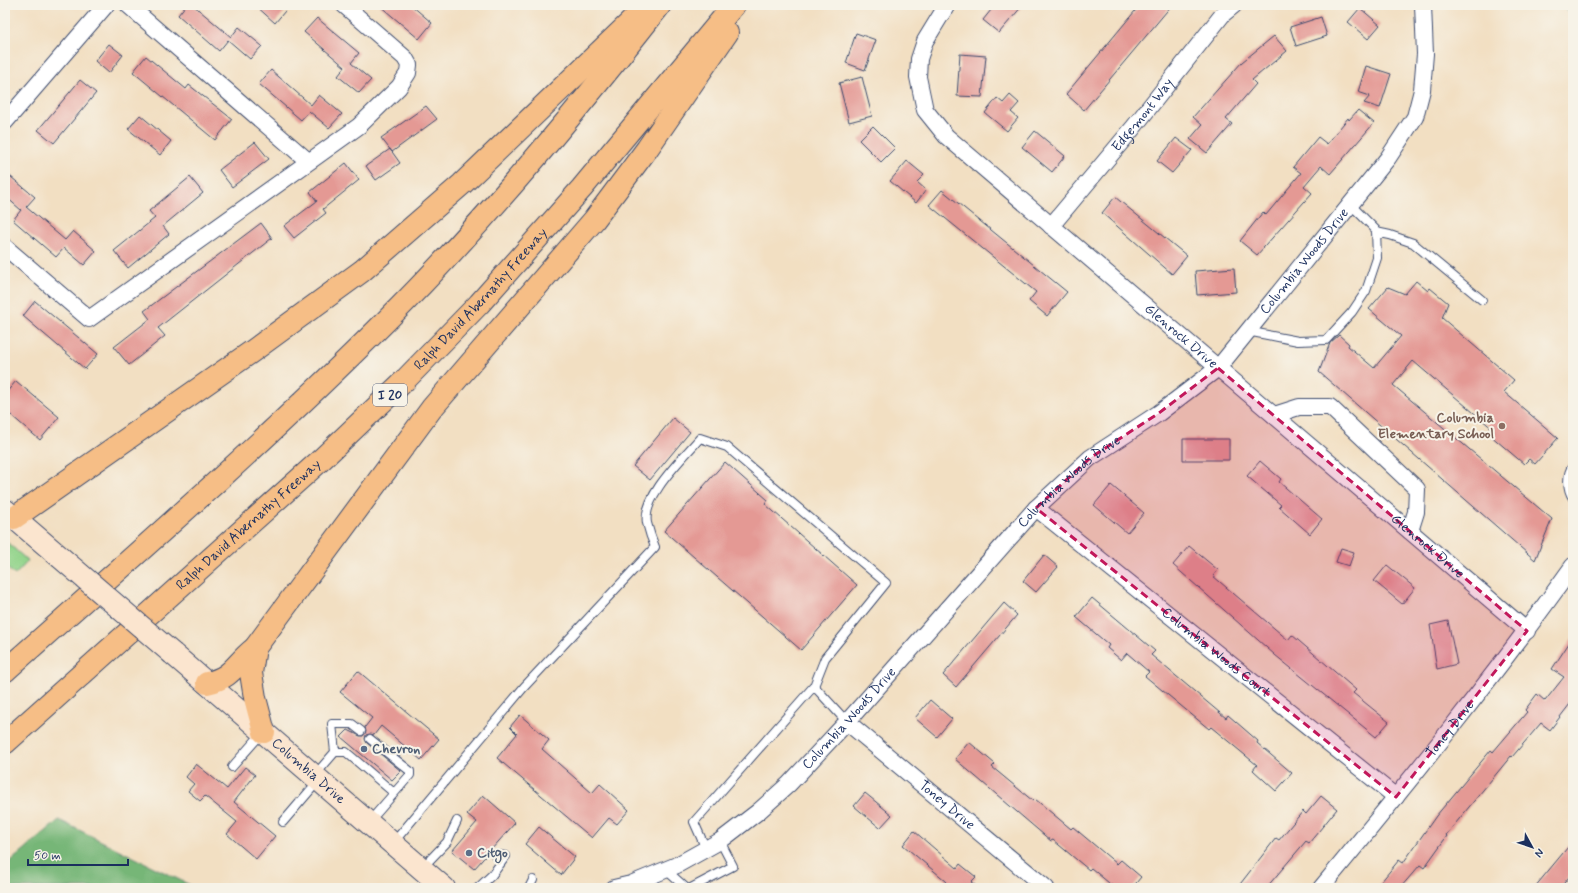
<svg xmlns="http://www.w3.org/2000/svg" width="1578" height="893" font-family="Mynerve,sans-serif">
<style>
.green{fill:#93d48b;stroke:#578274}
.forest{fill:#76b677;stroke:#48726a}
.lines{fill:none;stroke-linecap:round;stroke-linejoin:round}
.stream{stroke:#3bacb4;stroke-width:4}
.building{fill:#e49994}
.service-casing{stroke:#3b496d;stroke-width:10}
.minor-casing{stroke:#3b496d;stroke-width:18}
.secondary-casing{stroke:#3b496d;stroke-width:24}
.motorway-casing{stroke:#3b496d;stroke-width:24}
.service{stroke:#fff;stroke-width:8}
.minor{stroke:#fff;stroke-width:16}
.secondary{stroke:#fbe5cf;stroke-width:22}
.motorway{stroke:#f6be86;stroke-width:22}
.secondary-bridge-casing{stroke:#3b496d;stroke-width:24;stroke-linecap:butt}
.secondary-bridge{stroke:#fbe5cf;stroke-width:22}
.marked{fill:#c2185b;fill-opacity:0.2;stroke:#c2185b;stroke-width:3;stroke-dasharray:8 5;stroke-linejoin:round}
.education-dot{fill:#8d6e63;stroke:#f7f3e8;stroke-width:1.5}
.service-dot{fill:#5c6f8a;stroke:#f7f3e8;stroke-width:1.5}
.labels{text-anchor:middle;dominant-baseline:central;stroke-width:4;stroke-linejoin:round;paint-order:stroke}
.shield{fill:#f7f3e8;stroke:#5d6a87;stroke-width:1}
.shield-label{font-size:13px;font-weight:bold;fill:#1b2f5e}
.street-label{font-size:14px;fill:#1b2f5e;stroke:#f7f3e8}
.education-label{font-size:14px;font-weight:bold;fill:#785e54;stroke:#f7f3e8;text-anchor:end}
.service-label{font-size:14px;font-weight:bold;fill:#4e5e75;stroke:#f7f3e8;text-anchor:start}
</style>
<rect width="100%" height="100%" fill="#f7f3e8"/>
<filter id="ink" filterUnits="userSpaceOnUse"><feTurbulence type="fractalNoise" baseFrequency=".025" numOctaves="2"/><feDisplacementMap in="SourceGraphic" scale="8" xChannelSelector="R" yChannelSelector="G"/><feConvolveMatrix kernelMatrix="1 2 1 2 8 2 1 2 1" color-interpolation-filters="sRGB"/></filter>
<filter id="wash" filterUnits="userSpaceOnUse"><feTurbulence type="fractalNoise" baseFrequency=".012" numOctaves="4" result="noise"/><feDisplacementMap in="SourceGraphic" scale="16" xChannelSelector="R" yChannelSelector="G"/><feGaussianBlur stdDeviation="0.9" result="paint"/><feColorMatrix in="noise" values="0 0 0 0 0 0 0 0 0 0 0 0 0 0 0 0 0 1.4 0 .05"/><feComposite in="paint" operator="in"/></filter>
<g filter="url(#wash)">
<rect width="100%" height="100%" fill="#f2dfc2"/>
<path class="green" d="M8,543L28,561L15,575L5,566V547Z"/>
<path class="forest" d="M59,820L196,888H5V866Z"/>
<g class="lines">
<path class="stream" d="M1565,5L1573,13"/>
</g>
<g id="blocks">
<path class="building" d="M186,5H193L231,37L239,27L262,46L250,59L228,40L219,51L178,15Z
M255,5H290L275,23Z
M379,5H411L432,23L419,39Z
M995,5H1023L999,33L983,20Z
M1140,5H1172L1084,110L1066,94Z
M1360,8L1380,25L1368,39L1348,22Z
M1321,17L1327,36L1296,46L1290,27Z
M317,18L359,53L351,63L371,80L359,93L338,76L345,67L304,32Z
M856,33L876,40L865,70L846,63Z
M1274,36L1287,51L1252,80L1256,84L1226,119L1232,124L1207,153L1190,139L1202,125L1193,117L1242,62Z
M109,44L123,55L109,73L95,61Z
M960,54L986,56L982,97L957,96Z
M146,56L186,89L189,85L232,119L215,140L133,72Z
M1366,66L1391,74L1380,108L1364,103L1370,96L1358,92Z
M271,70L311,105L319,95L342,114L329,128L309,111L301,120L259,84Z
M862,77L872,116L849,122L839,83Z
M80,80L96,93L54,143L38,130Z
M1010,95L1019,103L1011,112L1018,118L1007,131L985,113L997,98L1003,103Z
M426,106L437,119L392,152L381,138Z
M1358,110L1374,123L1330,174L1321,166L1304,186L1312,193L1257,255L1240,241L1263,212L1266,215L1301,173L1293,167L1318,137L1327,144L1348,118L1349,120Z
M140,115L171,141L160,155L128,129Z
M873,126L895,148L881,162L859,140Z
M1035,131L1065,156L1052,172L1022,147Z
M1176,138L1192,150L1172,173L1157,161Z
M255,142L269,159L232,187L219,170Z
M390,149L400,163L376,180L366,166Z
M907,161L924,175L917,182L926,190L916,203L890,181Z
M346,163L359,180L323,209L326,213L294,238L284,226L317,201L310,192Z
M5,172L35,197L26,207L65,240L73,231L96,251L84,265L64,248L56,257L13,220L21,210L5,196Z
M190,177L203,193L163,226L169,234L128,268L114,251L155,218L149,211Z
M942,190L1067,292L1047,316L1029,301L1036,292L929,205Z
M1115,197L1187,256L1172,274L1102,213Z
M261,223L272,238L158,328L165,336L129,365L114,347L150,319L144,311Z
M1234,268L1236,292L1197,295L1195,271Z
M1416,281L1428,291L1430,288L1448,303L1442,318L1514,380L1504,392L1558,438L1535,464L1529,459L1524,464L1490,435L1494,430L1413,361L1393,385L1552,519L1535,560L1319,372L1330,343L1339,335L1349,344L1348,346L1374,368L1401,336L1369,309L1388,287L1405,294Z
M35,301L98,354L85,369L23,316Z
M16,381L59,417L40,440L5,410V394Z
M673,418L690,432L650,480L633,466Z
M1183,439H1229V460H1183Z
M1260,461L1281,479L1279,482L1322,519L1310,534L1279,507L1281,505L1247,476Z
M725,462L768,500L765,504L857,585L801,650L664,531Z
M1111,485L1144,513L1127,533L1094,505Z
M1189,546L1218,570L1213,576L1288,640L1292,635L1356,690L1353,693L1389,722L1376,737L1275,655L1173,565Z
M1341,548L1354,552L1349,566L1336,562Z
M1044,555L1058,567L1036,592L1023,581Z
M1387,565L1415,588L1402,604L1374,581Z
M1092,598L1155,651L1151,655L1226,718L1228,715L1258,741L1257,743L1292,773L1276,791L1253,770L1257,765L1211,727L1209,729L1145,676L1149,672L1127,653L1121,660L1107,648L1109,645L1076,617Z
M1004,603L1017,615L956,687L943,675Z
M1448,621L1457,664L1437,669L1430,625Z
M1573,637V700L1550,730L1541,723L1512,757L1511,756L1446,835L1447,836L1424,868L1420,865L1400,888H1376L1399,860L1403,863L1436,816L1491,750L1493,752L1527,712L1525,710L1537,694L1545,701L1564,677L1552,669Z
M358,671L439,739L421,760L381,726L374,735L370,734L366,735L365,739L367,743L401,771L392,780L341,737L348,730L360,736H363L366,732L365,727L372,718L340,692Z
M930,700L952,719L937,737L915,718Z
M520,715L549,740L542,749L592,793L600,784L629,810L617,824L609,818L592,838L497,758L517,734L510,727Z
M969,742L995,764L992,767L1033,801L1035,799L1071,829L1073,827L1117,864L1121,860L1141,877L1132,888H1115L1091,868L1089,870L1053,840L1051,841L955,759Z
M196,764L227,789L245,767L255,775L234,802L275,836L256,859L227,834L237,822L205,796L200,801L188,791L194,784L186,777Z
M865,793L892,815L880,828L854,806Z
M483,795L515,823L474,869L452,851L477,822L467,814Z
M1321,796L1337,809L1309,843L1306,841L1266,888H1237L1276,838L1279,840L1303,811L1306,814Z
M539,827L575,857L561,875L525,844Z
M914,831L957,868L960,864L976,877L971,882L979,888H940L946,881L903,845Z
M1573,841V872L1560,888H1534Z"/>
</g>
</g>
<g filter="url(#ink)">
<use href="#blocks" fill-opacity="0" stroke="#3b496d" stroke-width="1"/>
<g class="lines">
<g class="service-casing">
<path id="service" d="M1376,232L1390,235L1413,243L1482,300
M1247,331L1298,341L1326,340L1352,312L1366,291L1377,258L1376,230L1350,204
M1573,466C1566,474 1567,490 1573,498
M814,686L847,722
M335,752H346L394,793
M232,767L263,732
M315,775L335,752L332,724H352L361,731
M283,822L319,780
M369,822L410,775V771L370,739
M393,843L524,687L655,547C652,540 649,531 647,523C642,496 683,458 700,438L727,447L886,583L825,658L814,686L694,822L706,849
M422,868L447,842L457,821
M666,870L686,888
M478,888L492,875L506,856L495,855
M529,888L533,880
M691,888L733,866L720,841"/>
</g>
<g class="minor-casing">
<g id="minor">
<path d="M128,5L308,161"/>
<path id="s1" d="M947,5L925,41L919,59L918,77L925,110L946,136L1527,631"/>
<path d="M5,122L106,5"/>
<path id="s2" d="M1051,226L1133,128L1223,14L1234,5"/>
<path d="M5,247L89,319L359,126L399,87L408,73L409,65L405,58L344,5"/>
<path d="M1274,415L1299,407H1330L1417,489L1416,512L1410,531"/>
<path id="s3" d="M1036,508L1396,797"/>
<path id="s4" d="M847,722L1046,888"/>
<path id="s5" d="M614,888L631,884L677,865L720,841L759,811L789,784L847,722L1036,508L1090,458L1159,413L1218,368L1388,158L1415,117L1422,90L1425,54L1423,5"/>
<path id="s6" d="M1321,888C1408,783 1494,677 1573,566"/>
</g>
</g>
<g class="secondary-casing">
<g id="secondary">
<path d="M5,510L60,557"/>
<path id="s7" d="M173,654L444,888"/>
</g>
</g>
<g class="motorway-casing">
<g id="motorway">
<path d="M14,518L254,350L362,271L462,184L636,17"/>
<path d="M5,671C134,556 264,443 386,321C485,222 574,115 660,5"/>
<path d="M207,683C234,677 235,663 255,648"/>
<path d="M264,732L255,698L251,673L255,648L432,408L594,220L647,149L727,33"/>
<path id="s8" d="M5,743L322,459L404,381L479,304L582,188L734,5"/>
</g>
</g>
<use href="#service" class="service"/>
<use href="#minor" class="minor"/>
<use href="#secondary" class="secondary"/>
<use href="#motorway" class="motorway"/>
<g class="secondary-bridge-casing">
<path id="secondary-bridge" d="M60,557L173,654"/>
</g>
<use href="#secondary-bridge" class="secondary-bridge"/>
</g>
</g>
<path class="marked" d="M1218,368L1527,631L1396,797L1036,508L1090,458L1159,413Z"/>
<circle class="education-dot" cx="1502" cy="426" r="4"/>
<g class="service-dot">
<circle cx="364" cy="749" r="4"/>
<circle cx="469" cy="853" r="4"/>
</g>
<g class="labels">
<rect class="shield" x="373" y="384" width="34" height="22" rx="3"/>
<g class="shield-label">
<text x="390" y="395">I 20</text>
</g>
<g class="street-label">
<text stroke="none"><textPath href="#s2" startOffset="144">Edgemont Way</textPath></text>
<text stroke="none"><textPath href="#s5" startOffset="944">Columbia Woods Drive</textPath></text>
<text stroke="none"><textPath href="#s8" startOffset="651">Ralph David Abernathy Freeway</textPath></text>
<text stroke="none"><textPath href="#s1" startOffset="455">Glenrock Drive</textPath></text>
<text stroke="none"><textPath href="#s5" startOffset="619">Columbia Woods Drive</textPath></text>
<text stroke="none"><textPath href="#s8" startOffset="327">Ralph David Abernathy Freeway</textPath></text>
<text stroke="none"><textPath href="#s1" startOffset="779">Glenrock Drive</textPath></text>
<text stroke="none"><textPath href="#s3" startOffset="231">Columbia Woods Court</textPath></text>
<text stroke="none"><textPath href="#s5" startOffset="295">Columbia Woods Drive</textPath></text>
<text stroke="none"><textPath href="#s6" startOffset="205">Toney Drive</textPath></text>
<text stroke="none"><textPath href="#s7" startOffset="179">Columbia Drive</textPath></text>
<text stroke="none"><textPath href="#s4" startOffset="130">Toney Drive</textPath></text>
</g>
<g class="education-label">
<text x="1494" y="418">Columbia<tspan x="1494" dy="16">Elementary School</tspan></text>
</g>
<g class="service-label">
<text x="372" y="749">Chevron</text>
<text x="477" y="853">Citgo</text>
</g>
</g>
<rect width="1578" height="893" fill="none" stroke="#f7f3e8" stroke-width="20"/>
<g transform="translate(1532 847) rotate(130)" stroke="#f7f3e8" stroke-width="3" paint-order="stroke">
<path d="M0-3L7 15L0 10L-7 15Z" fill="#1b2f5e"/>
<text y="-6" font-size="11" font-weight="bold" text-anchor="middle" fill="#1b2f5e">N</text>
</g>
<path d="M28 859v6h100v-6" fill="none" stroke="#1b2f5e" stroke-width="2"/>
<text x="34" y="859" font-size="12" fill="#1b2f5e" stroke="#f7f3e8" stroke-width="3" paint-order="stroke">50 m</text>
</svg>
